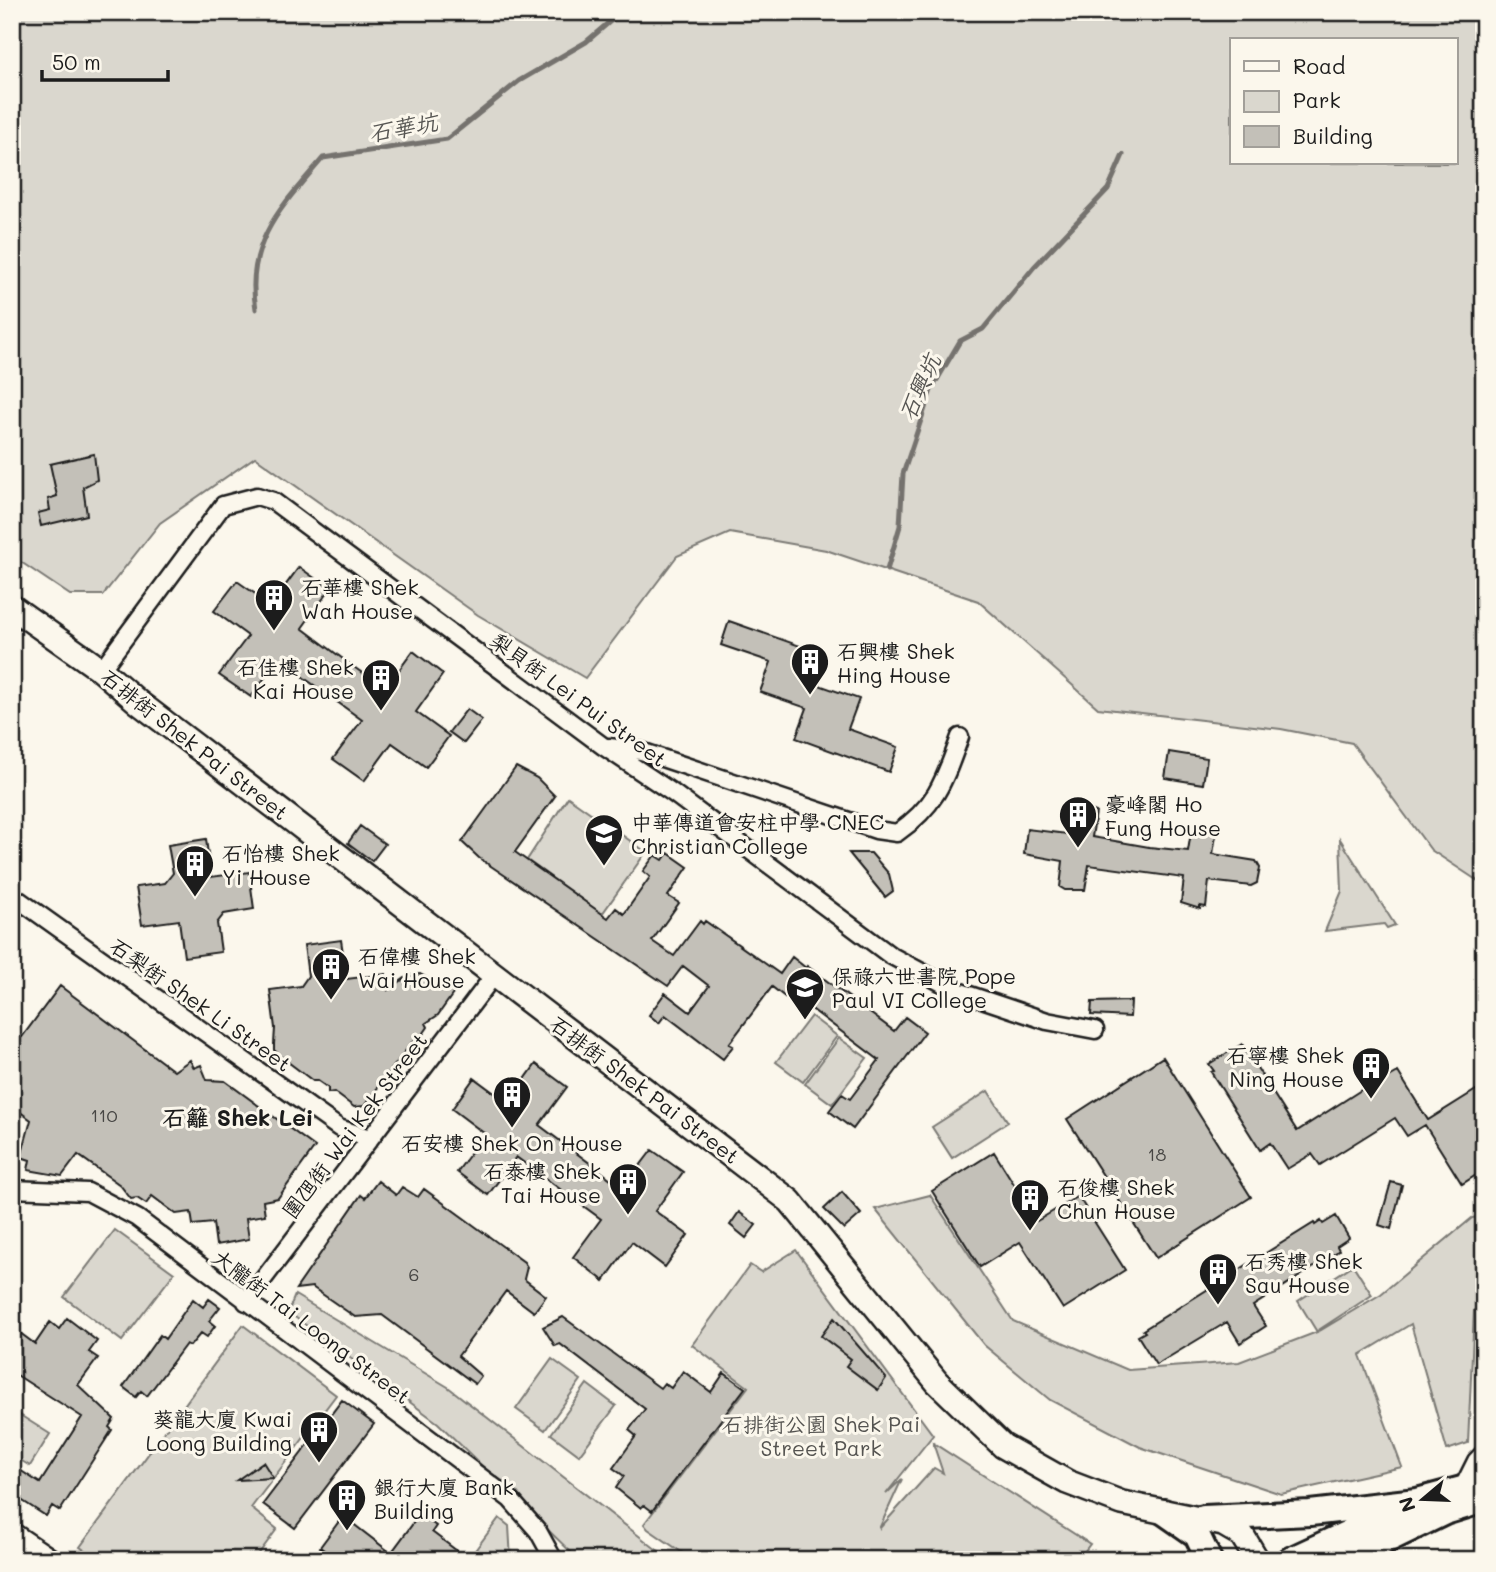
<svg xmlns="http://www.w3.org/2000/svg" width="1496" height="1572" font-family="Mali,'LXGW WenKai TC',sans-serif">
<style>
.green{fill:#dad7ce;stroke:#7b7a75;stroke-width:2;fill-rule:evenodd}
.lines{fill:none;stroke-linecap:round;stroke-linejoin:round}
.stream{stroke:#74726e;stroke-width:5}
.building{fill:#c3c0b8;stroke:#1c1c1c;stroke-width:2}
.street-casing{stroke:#1c1c1c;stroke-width:21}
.secondary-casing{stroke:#1c1c1c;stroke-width:28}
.primary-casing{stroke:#1c1c1c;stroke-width:30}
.street{stroke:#fbf7ec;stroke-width:16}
.secondary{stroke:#fbf7ec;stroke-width:23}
.primary{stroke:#fbf7ec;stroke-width:24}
.labels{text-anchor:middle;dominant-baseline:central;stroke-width:6;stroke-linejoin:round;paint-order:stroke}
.number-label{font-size:18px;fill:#464543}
.poi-label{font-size:21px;fill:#1c1c1c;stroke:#fbf7ec;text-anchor:start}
.street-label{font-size:21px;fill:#1c1c1c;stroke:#fbf7ec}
.park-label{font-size:21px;fill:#555451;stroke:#fbf7ec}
.water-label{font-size:23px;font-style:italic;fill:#575653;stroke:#fbf7ec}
.neighbourhood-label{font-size:23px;font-weight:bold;fill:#1c1c1c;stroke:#fbf7ec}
</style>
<rect width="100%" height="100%" fill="#fbf7ec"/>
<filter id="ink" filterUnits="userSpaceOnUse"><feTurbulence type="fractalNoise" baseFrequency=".0143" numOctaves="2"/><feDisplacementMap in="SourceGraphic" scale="14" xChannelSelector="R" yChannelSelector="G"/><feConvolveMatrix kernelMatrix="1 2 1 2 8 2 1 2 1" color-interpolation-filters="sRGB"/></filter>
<g filter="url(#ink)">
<path class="green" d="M12,12H1484V885L1431,850L1352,743L1281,729L1098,708L978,601L826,550L730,533L677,556L585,678L478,615L255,457L160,523L103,595H70L12,556ZM1232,40H1456V163H1232Z
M568,797L646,852L602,914L527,860Z
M1340,839L1395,925L1387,928L1384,924L1325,931L1342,891Z
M811,1016L837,1036L803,1082L776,1062Z
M839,1038L867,1058L832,1104L805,1084Z
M988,1091L1008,1122L952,1158L932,1127Z
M930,1195L1013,1321L1128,1370L1239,1362L1317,1332L1298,1301L1353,1265L1372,1295L1317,1331L1321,1330L1381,1294L1472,1218L1484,1216V1308L1474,1310L1468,1443L1447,1450L1411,1324L1360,1355L1402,1467L1281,1494L1140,1447L1050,1400L984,1345L875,1209Z
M115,1230L174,1273L122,1341L64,1297Z
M796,1250L933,1435L886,1494L902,1479L879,1529L934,1468L943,1473L933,1443L1090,1544L1078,1560H693L648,1529L644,1524L748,1387L692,1345L750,1265L761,1272Z
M295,1295L448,1387L657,1550L681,1560H579L438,1423L288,1312Z
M243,1325L336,1395L251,1508L277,1529L254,1560H100L80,1547Z
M552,1359L581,1380L545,1430L516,1409Z
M587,1384L616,1406L579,1455L551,1434Z
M12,1410L50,1434L30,1466L12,1455Z
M499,1518L509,1526L511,1560H468Z"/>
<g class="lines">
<path class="stream" d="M256,309C244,242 284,204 323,158L447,139L519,81L586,42L621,12
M887,570L900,526L903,474L931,390L960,341L983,329L1034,267L1108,189L1123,155"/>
</g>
<path class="building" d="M94,454L97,480L83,487L87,515L41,526L38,513L50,510L48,499L57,496L50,464Z
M299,567L330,589L302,628L351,665L385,689L413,651L443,674L416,712L449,736L426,767L392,743L364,781L333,759L362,720L278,659L251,697L219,675L248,636L214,611L237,581L271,605Z
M729,621L823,654L813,683L859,699L848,729L898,747L889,772L796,738L807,708L760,692L771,662L721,645Z
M467,709L482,720L464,743L449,732Z
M1169,752L1207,758L1203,784L1165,778Z
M516,767L537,778L555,796L515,852L608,918L616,908L624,914L650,877L643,871L655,855L663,860L668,853L688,867L668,896L679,903L652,941L674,956L700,921L703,924L705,921L780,974L792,957L806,968L807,966L894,1031L905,1017L925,1032L853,1129L829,1111L842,1094L850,1099L879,1060L789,992L785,997L772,987L729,1044L733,1046L723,1059L665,1015L659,1023L649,1015L665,993L690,1012L709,986L683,966L668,986L479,858L462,842Z
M1077,806L1096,812L1092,837L1149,847L1188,851L1192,826H1198V823L1211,825V828L1217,829L1213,854L1256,861L1260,868L1257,883L1251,886L1209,881L1206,907L1200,906V909L1181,903L1184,878L1089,865L1085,890H1065L1060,887L1063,861L1024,854L1027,829L1067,834L1071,808L1077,809Z
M360,826L385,844L372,861L348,843Z
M206,839L211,877L249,872L254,909L224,914L217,923L221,952L184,957L179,920L142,925L136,887L165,883L173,873L168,845Z
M849,853H871L889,874L893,891L885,897Z
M341,940L347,979L386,974L388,990L408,976L420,974L438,984L442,982L455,991L438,1015L426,1023L428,1027L419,1040L412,1042L364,1106L354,1107L334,1092L328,1093V1088L318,1081H313L284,1059L274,1050V1044L275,1028L270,990L301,986L308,976L304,945Z
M60,986L174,1071L190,1060L194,1068L201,1065L207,1080L225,1081L315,1147L278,1198L263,1201L265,1215L246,1218L249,1239L216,1245L213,1223L193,1225L191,1212L176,1214L152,1196L146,1204L137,1198L131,1199L120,1185L78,1155L62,1176L28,1170L30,1160L21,1157L31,1120L12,1106V1033L22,1037Z
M1131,1001L1130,1017L1091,1015L1092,1002Z
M1242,1044L1297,1131L1375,1081L1377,1084L1398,1072L1428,1120L1484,1085V1170L1462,1184L1425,1125L1407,1136L1395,1118L1320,1165L1312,1154L1287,1169L1270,1143L1260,1150L1211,1072L1214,1071L1209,1064Z
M1163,1057L1251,1197L1156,1258L1067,1119Z
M536,1064L567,1087L539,1125L623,1188L652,1150L683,1172L655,1211L688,1235L665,1267L632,1242L604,1281L573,1257L601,1219L516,1157L488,1195L457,1172L485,1134L452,1109L474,1078L508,1103Z
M994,1152L1037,1221L1078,1196L1125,1270L1063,1309L1020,1242L980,1267L932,1191Z
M378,1181L396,1195L402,1187L418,1197L424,1189L524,1262L527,1267L524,1279L546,1296L534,1312L506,1291L458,1356L481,1376L475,1384L382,1315L355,1317L312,1287L296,1289L361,1195L365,1198Z
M1391,1182L1402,1185L1391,1229L1379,1225Z
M842,1192L861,1214L844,1229L824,1209Z
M739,1212L756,1225L746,1238L730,1225Z
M1336,1216L1349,1238L1337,1246L1339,1250L1333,1255L1253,1306L1266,1326L1240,1343L1227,1322L1156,1365L1138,1336L1145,1332L1143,1330L1221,1281L1217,1275L1233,1264L1237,1271L1314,1223L1315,1225L1321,1221L1323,1224Z
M193,1299L203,1307L209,1299L220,1307L209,1321L215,1326L207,1337L201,1333L190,1346L186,1344L147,1396L141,1391L136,1397L123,1387L160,1335L165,1339Z
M563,1317L660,1388L664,1383L671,1388L683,1371L711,1392L724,1373L745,1388L652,1511L644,1505L641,1508L616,1488L624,1476L613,1468L636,1436L629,1430L645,1409L560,1344L555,1346L543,1327Z
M67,1318L97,1341L89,1352L98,1358L78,1385L114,1419L109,1427L112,1430L60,1511L52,1506L46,1516L12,1494V1465L40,1483L82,1417L12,1372V1327L35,1344L50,1322L59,1329Z
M834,1318L886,1378L878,1390L846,1366L851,1359L821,1336Z
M342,1400L374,1424L295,1528L263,1504Z
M263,1462L273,1478L237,1480Z
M420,1514L436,1526L432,1532L469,1560H337L320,1547L343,1516L391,1553Z"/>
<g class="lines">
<g class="street-casing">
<path id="street" d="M101,670L223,505L257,496L273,501L603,746L673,793L890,955L955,990L1047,1021L1095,1030
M609,747L641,751L876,830L897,833C937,805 944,781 960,737
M12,895L339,1128L370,1138
M12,1189L88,1192L137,1218L510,1499L538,1531L554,1560
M246,1302L495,974
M1463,1487L1476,1461L1484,1453"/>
</g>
<g class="secondary-casing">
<path id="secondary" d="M12,607L101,670L138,702L790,1201L937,1382L1003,1446L1067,1482L1122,1503L1223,1524L1242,1535L1257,1560
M12,1535L49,1560"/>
</g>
<g class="primary-casing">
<path id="primary" d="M1164,1512L1197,1535L1209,1560
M1204,1518L1310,1513L1417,1501
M1290,1560L1417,1501L1484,1483
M1346,1560L1445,1512L1484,1500"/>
</g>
<use href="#street" class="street"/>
<use href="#secondary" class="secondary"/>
<use href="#primary" class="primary"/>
</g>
</g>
<defs>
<g id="building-pin" transform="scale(2.0125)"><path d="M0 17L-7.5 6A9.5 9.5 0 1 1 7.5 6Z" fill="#1c1c1c" stroke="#fbf7ec"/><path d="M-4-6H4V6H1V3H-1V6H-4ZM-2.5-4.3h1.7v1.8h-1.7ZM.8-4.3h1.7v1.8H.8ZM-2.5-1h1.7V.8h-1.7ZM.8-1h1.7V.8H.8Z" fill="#fff"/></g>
<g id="school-pin" transform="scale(2.0125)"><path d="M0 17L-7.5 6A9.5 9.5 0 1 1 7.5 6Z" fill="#1c1c1c" stroke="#fbf7ec"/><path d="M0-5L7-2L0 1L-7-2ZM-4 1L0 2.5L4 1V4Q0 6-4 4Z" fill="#fff"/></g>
</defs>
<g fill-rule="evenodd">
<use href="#building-pin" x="274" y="598"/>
<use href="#building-pin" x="810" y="662"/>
<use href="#building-pin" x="381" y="678"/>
<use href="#building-pin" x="1078" y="815"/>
<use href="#school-pin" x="604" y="833"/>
<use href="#building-pin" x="195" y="864"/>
<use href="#building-pin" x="331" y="967"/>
<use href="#school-pin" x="805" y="987"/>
<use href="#building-pin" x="1371" y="1066"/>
<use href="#building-pin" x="512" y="1095"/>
<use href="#building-pin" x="628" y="1182"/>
<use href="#building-pin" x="1030" y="1198"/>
<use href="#building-pin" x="1218" y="1272"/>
<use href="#building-pin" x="319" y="1430"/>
<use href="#building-pin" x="347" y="1498"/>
</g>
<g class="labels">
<g class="number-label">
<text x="104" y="1115">110</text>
<text x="1157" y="1154">18</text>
<text x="414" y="1274">6</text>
</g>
<g class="poi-label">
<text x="301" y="586">石華樓 Shek<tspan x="301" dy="24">Wah House</tspan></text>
<text x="837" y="650">石興樓 Shek<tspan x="837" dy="24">Hing House</tspan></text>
<text x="354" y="666" text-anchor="end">石佳樓 Shek<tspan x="354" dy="24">Kai House</tspan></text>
<text x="1105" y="803">豪峰閣 Ho<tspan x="1105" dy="24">Fung House</tspan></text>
<text x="631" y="821">中華傳道會安柱中學 CNEC<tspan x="631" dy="24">Christian College</tspan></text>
<text x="222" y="852">石怡樓 Shek<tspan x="222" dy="24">Yi House</tspan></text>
<text x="358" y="955">石偉樓 Shek<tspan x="358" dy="24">Wai House</tspan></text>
<text x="832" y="975">保祿六世書院 Pope<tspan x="832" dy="24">Paul VI College</tspan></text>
<text x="1344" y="1054" text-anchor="end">石寧樓 Shek<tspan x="1344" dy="24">Ning House</tspan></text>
<text x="512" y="1142" text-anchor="middle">石安樓 Shek On House</text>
<text x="601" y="1170" text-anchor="end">石泰樓 Shek<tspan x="601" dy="24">Tai House</tspan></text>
<text x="1057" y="1186">石俊樓 Shek<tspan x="1057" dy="24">Chun House</tspan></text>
<text x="1245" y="1260">石秀樓 Shek<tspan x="1245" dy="24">Sau House</tspan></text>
<text x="292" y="1418" text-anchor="end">葵龍大廈 Kwai<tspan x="292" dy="24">Loong Building</tspan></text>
<text x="374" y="1486">銀行大廈 Bank<tspan x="374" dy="24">Building</tspan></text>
</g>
<g class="street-label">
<text transform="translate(579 699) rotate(36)">梨貝街 Lei Pui Street</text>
<text transform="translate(195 744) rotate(38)">石排街 Shek Pai Street</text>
<text transform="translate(201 1004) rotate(35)">石梨街 Shek Li Street</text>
<text transform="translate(645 1089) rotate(37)">石排街 Shek Pai Street</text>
<text transform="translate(354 1125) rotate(-53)">圍乪街 Wai Kek Street</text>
<text transform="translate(312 1326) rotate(37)">大隴街 Tai Loong Street</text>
</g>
<g class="park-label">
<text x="821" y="1423">石排街公園 Shek Pai<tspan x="821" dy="24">Street Park</tspan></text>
</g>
<g class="water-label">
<text transform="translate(403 127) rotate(-10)">石華坑</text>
<text transform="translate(919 387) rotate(-66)">石興坑</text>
</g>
<g class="neighbourhood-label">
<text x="238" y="1117">石籬 Shek Lei</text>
</g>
</g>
<rect width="1496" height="1572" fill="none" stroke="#fbf7ec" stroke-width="42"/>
<rect x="21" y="21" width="1454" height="1530" fill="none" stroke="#1c1c1c" stroke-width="2.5" filter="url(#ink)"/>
<rect x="1230" y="38" width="228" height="126" fill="#fbf7ec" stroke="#a29f99" stroke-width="2"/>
<rect x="1244" y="61" width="35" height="10" fill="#fbf7ec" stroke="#a29f99" stroke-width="2"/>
<text x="1293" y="74" font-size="21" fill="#1c1c1c">Road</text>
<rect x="1244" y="91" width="35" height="21" fill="#dad7ce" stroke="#a29f99" stroke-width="2"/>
<text x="1293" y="108" font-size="21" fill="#1c1c1c">Park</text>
<rect x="1244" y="126" width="35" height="21" fill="#c3c0b8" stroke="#a29f99" stroke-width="2"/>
<text x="1293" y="144" font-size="21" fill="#1c1c1c">Building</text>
<g transform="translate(1423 1499) rotate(251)" stroke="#fbf7ec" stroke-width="5" paint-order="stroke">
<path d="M0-5L12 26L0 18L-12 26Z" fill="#1c1c1c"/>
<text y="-10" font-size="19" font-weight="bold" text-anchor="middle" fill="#1c1c1c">N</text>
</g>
<path d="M42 70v10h126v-10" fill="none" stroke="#1c1c1c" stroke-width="3.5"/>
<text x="52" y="70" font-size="21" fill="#1c1c1c" stroke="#fbf7ec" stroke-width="5" paint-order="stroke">50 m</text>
</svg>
